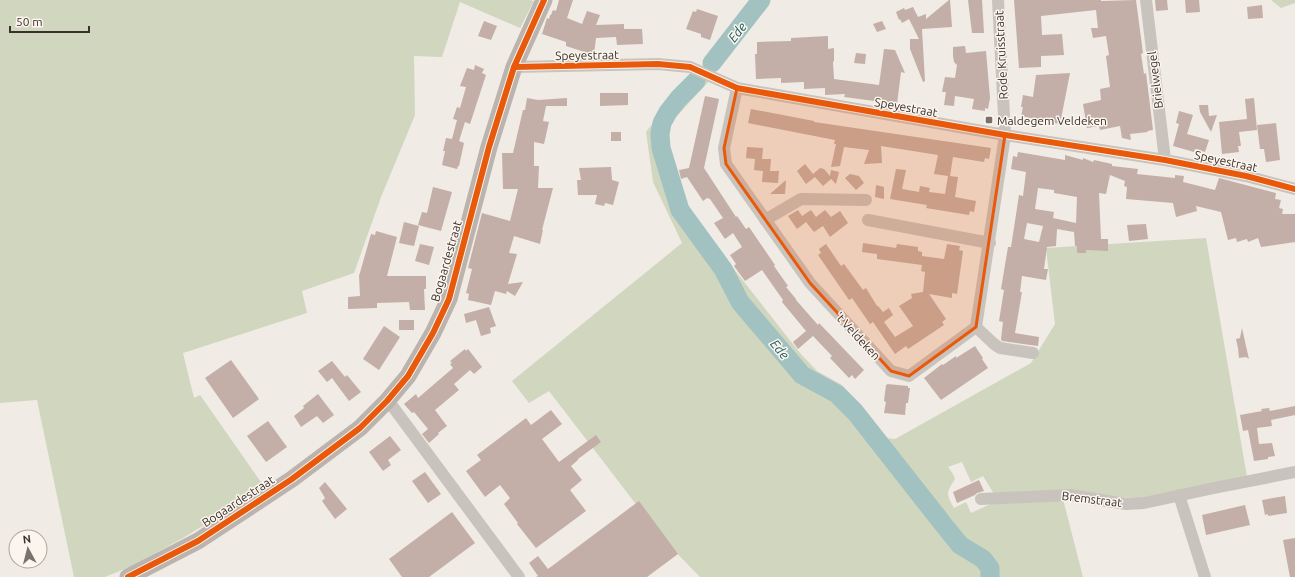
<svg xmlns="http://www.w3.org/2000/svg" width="1295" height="577" font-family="Ubuntu,sans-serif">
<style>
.green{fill:#d1d6bf}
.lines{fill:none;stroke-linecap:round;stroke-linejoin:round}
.river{stroke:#a1c2c1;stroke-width:19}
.building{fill:#c3afa7;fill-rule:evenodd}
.street{stroke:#c9c3be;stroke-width:12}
.secondary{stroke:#bab3ae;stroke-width:17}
.cycleway-casing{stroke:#fbf5ee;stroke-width:8}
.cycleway{stroke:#e8590c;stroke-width:6}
.marked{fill:#e8590c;fill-opacity:0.2;stroke:#e8590c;stroke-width:3;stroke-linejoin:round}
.poi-dot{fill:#7a716c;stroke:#fbf5ee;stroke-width:1.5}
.labels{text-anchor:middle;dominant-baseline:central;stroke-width:3;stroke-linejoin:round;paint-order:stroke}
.street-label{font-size:12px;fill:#3b302b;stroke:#fbf5ee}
.poi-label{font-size:12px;fill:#3b302b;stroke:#fbf5ee;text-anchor:start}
.water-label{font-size:13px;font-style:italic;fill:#1f5a5e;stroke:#fbf5ee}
</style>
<rect width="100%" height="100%" fill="#f0ebe5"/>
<path class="green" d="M0,0H530L534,1L520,28L460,2L442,57L414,56L415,115L381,197L354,273L302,291L307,313L183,353L194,398L200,395L265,488L183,538L132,566L105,577H74L37,400L0,403Z
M1271,0H1295V3L1281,8Z
M692,74L709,81L665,129L687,204L730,264L800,353L817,371L842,385L885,438L895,439L1031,363L1055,324L1046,248L1206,238L1247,477L1140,498L994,494L983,476L971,482L962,462L948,467L953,474L955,479C946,493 946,494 954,508L966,502L971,513L995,502L1063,499L1083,577H996L995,566L987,557L971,547L950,528L912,480L904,486C915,500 926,514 937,527C949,541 981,561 984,577H700L662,538L549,391L529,403L512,381L682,243L653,182L646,132Z"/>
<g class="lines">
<path class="river" d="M712,63L761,0
M696,81L679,98L668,112L662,123L660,134L661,148L680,210L723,269L740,302L802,375L837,394L855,412L943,524L960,545L983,559L990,568V577"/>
</g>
<path class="building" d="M559,0H573L567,18L582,24L587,11L600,15L596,25L624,24V29H642L643,44L617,45L616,37L596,38L594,55L566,46V42L542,34L547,18L549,19L550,15H551L553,10L556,11Z
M949,0H950L952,27L922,29L925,81L923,82L910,49V39H919L909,19L902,23L900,19L899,20L896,12L904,8L905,10L913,7L918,17L926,14V19Z
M968,0H982L984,33H972Z
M1014,0H1101V1L1136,0L1143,53L1141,54L1144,74L1146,73L1153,130L1147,131L1148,132L1130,134L1131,140L1122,138L1120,126L1100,130L1099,126L1087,128L1083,104L1101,100L1100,89L1110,87L1106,56L1109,55L1106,36L1093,38L1091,28H1098L1096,10L1041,16L1042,35L1062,34L1064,55L1041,56V67L1019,68Z
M1155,0H1167L1168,10L1156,11Z
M1185,0H1199L1200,12L1186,13Z
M1262,5L1263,18L1248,19L1247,7Z
M697,9L718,16L710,40L701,37V34L686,29L693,11L696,12Z
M484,21L497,26L491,40L478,36Z
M882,21L886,29L877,32L873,24Z
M828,36V49L834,48V61L833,62L834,79L879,85L884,49L895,50L905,73L901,72L897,104L844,97L845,94L825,95V88L804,89V82L781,83V78L756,79L755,54H757V42L791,41V38Z
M965,46L966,53L986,51L990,98L988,109L985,108V111L972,109L974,99L955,96L954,106L944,105L946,92H942L945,77L955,78L957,65L954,62L953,56V47Z
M856,53L866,54L865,64L854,63Z
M475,65L484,69L482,73L486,75L470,124L465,122L459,141L464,143L459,166H458L457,169L442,165L445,151H443L446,138L452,139L457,120L453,119L457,107L460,108L466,87L460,86L467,68L474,70Z
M1070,73L1060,124L1021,116L1023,107H1021L1023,95L1033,97L1036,75Z
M600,93H628V105L600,106Z
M705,96L719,99L704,168L736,217L737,216L746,229L749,227L775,265L774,266L788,286L786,287L796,299V300L818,325L819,323L864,370L855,379L852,375L849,378L830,358L832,356L813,336L798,349L793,342L806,331L782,302L783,300L762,270L745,281L734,266L736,264L730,255L742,247L733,233L725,239L714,223L723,218L710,199L707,198L703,201L687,177L681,179L679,170L689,168Z
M527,98L538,100L567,98V106H546L543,121L549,122L544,144L534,142V166H539L538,188H553L542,230H543L540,244L514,236L509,253L517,254L508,284L523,282L515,296L507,291L506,294L495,291L491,305L468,300L469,294L466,293L472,269L468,268L482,213L510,221L518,189H503L502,153H513L523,110H525Z
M1254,98L1257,130L1239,132L1241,146H1238L1239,152L1222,154L1219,122L1247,119L1245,99Z
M1199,105H1208L1209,116L1217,115L1211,132L1200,112Z
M751,109L814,121V122L991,148L989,159L985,158L984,162L953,157L950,176L958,177L955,197L976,201L974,212L970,211L969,215L926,208L927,205L890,199L896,169L906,170L902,189L919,192L920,186L930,188L929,192L945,194L948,176L934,174L938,155L881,146L882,163L864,164L869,150L844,147L840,166L831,167L836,144H834L835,140L748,123Z
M1179,111L1193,115L1187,134L1209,140L1205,152L1195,149L1194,152L1173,146L1179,124L1176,123Z
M1276,123L1280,160L1266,162L1264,149H1260L1257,125Z
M611,132H621V141H611Z
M747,147L763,148L762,159H771L770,171H779L778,183L762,182L763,171L754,170L755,159L746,158Z
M1018,152L1065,160V155L1083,160V158L1093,162L1094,160L1112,164V166L1138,169L1137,174L1175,178V175L1184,176L1183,182L1215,190L1219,178L1276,193L1275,199L1281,200L1279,208L1283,209L1282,214H1295V242L1261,247L1258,238L1248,242L1247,239L1237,242L1236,238L1228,240L1221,212L1196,206L1197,211L1176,217L1173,203L1126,199L1127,187L1124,186L1125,181L1110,175L1106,194L1099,193L1101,239H1108V251L1086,250V253H1077V246H1075L1074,232L1057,229L1056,246L1047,247L1044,269H1048L1046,280L1022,276L1020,292H1022L1015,333L1039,337L1038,346L1002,341L1001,339L1003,322L999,321L1004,290L1001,289L1008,247H1011L1019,195L1023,196L1026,172L1011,169L1013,156L1017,157ZM1038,188L1054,190V193L1077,197L1076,223L1053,218L1054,212L1035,209ZM1027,223L1043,226L1039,242L1024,239Z
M805,164L813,174L820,168L824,169L830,176L831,170L839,172L836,184L831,179L823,186L815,177L806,184L797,171Z
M611,167L612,180L619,182L613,205L605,203L604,206L595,204L597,195H578L577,180H581L579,168Z
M850,174L859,176L864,183L856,190L845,178Z
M786,180L785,194H770Z
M876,185L884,187V199L875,197Z
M433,187L452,192L441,231L418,225L422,212L427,213Z
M798,210L802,216L811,210L816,217L825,210L831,217L840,211L848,223L830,237L823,226L814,232L806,222L797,229L788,216Z
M404,222L419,226L414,246L399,243Z
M1146,224L1148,239L1129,241L1127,225Z
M376,231L397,237L387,276H426V289H424L425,310H410L409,302L377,303V308L348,309V297L360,296L359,276L371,234L375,235Z
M863,243L896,248L897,244L918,247V251L922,252V256L944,259L947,244L960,246L959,250L963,251L957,294L952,293V298L929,294L946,319L942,322L944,325L908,349L906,346L895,354L873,322L870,324L852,298L849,300L818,255L821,253L819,249L826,244L841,266L844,264L863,290L866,288L877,306H878L883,312L889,308L893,315L884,322L895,337L913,326L899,306L912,298L911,294L923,292L925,272L921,271L922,265L877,259V254L862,252Z
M420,244L434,247L429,265L415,261Z
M489,307L496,326L490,328L491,333L481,336L476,320L466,323L464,314Z
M399,320H414V330H399Z
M384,326L400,337L379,370L363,359Z
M1242,328L1246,346L1249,359L1246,357L1239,358L1238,348L1236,339L1240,338Z
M975,346L983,358L982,359L988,368L941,400L924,378L942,364L943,365L956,356V358Z
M465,349L466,351L468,349L482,367L474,374L470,370L454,384L459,390L435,410L447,426L438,433L439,434L429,443L422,434L428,429L414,412L412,413L404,404L416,394L418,398L453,368L450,364L452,363L450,361Z
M231,360L259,399L233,418L205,378Z
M332,361L345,377L347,375L361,392L349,401L332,378L327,382L318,371Z
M887,384L908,386V388H910L908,403H906L905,415L884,413L886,402L884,401L886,385H887Z
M318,394L334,415L323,423L317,416L301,427L294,416L304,408L303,406Z
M1295,406V415L1271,420L1272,426L1257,428L1259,444L1272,443L1275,456L1268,457V459L1254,461L1248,430L1243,431L1240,415L1262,411L1261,409L1269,408L1270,411Z
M551,410L562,424L542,439L559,462L596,435L601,442L578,459V460L571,466L582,480L570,490L586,511L536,548L517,524L518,523L504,504L510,498L500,485L485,497L466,471L481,460L477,455L526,418L531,425Z
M268,421L287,447L266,462L247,436Z
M390,436L401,450L388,460L391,465L383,471L369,452Z
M425,472L441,494L428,503L412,481Z
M979,480L984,491L977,493L975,495L957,503L953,492Z
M325,482L347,509L335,519L322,501L325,498L319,488Z
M1285,496L1287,513L1268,516V514L1265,515L1262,500Z
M639,501L678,554L647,577H536L538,576L529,563L538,556L548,569Z
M1245,505L1250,525L1206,535L1202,515Z
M452,512L475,543L429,577H402L389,559Z
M1295,538V577H1290L1283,540Z"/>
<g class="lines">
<path class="street" d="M1146,0L1165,160
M514,67L658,64L690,67L737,88L1005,135L1165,160L1246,176L1295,189
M737,88L724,148L726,164L810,283L891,371L909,376L976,327L1005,135L998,0
M765,220L801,199L866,200
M868,220L990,243
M976,327L994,344L1000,348L1033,353
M387,401L393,407L519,577
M1179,495L1205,577
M981,499L1070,495L1126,504L1144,503L1214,488L1295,472"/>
<path class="secondary" d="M128,577L198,541L292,479L360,428L387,401L408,376L433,333L449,299L489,147L514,67L544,0"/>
<g class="cycleway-casing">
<path id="cycleway" d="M514,67L658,64L690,67L737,88L1005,135L1165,160L1246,176L1295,189
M128,577L198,541L292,479L360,428L387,401L408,376L433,333L449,299L489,147L514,67L544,0"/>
</g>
<use href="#cycleway" class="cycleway"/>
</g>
<path class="marked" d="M737,88L1005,135L976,327L909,376L891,371L810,283L726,164L724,148Z"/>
<rect class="poi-dot" x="985" y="116" width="8" height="8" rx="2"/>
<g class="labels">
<g class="street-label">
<text transform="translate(587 55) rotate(-1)">Speyestraat</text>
<text transform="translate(1001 55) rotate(-93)">Rode Kruisstraat</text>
<text transform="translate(1155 80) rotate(-97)">Brielwegel</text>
<text transform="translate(906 107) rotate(10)">Speyestraat</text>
<text transform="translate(1226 161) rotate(12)">Speyestraat</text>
<text transform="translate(446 261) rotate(-74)">Bogaardestraat</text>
<text transform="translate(858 336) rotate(47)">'t Veldeken</text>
<text transform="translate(1092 499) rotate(7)">Bremstraat</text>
<text transform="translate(238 501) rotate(-33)">Bogaardestraat</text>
</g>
<g class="poi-label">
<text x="997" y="120">Maldegem Veldeken</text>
</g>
<g class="water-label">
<text transform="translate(737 32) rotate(-52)">Ede</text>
<text transform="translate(780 349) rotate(50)">Ede</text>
</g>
</g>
<g transform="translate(28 549) rotate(353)"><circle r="19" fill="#fbf5ee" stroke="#aea6a0"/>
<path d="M0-3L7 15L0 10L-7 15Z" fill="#7a716c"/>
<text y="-6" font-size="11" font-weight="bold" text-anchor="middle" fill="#3b302b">N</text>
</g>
<path d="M10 26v6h79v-6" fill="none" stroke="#3b302b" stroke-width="2"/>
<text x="16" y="26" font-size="12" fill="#3b302b" stroke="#fbf5ee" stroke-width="3" paint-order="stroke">50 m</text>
</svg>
